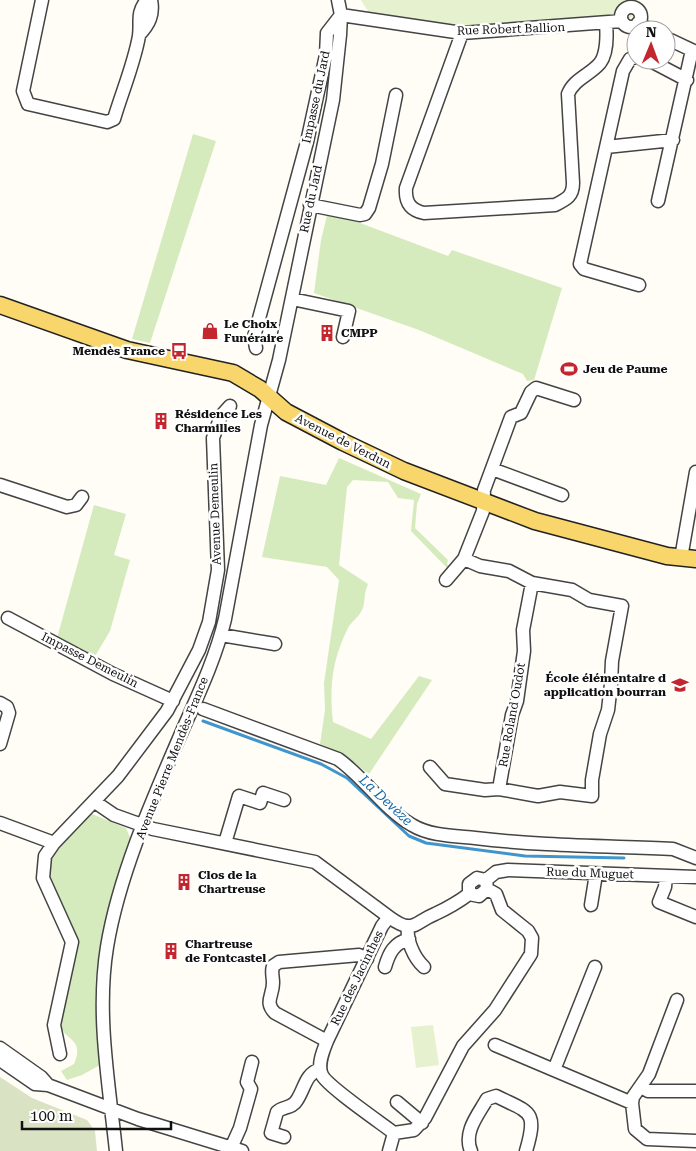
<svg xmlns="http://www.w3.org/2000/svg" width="696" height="1151" font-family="'Roboto Serif',serif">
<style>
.green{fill:#d5ebbd}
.cemetery{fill:#d9e3c4}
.pitch{fill:#e6f2cf}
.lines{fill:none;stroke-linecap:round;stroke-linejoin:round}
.stream{stroke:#3f96cf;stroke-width:3}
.minor-casing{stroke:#444;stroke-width:15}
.major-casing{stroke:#222;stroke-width:19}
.minor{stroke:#fff;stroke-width:12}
.major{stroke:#f9d66b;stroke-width:16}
.labels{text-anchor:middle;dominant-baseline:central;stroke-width:5;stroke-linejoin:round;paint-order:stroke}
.street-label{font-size:12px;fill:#111;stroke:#fff}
.poi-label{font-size:12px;font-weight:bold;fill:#111;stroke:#fff;text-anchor:start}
.water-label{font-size:14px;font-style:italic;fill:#1768a6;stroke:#fff}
</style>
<rect width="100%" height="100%" fill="#fffdf5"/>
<path class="green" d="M193,134L216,141L150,343L132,339Z
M328,211L448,256L452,250L562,288L534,380L527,381L523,374L419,330L314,293L321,240Z
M339,458L421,494L417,504L415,528L448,560L447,564L450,567L448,569L411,531L414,500L398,498L388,482L353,480L347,487L339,565L368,584C363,594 366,602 362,610C359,617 351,622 348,628C332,660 329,687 333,722L371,739L419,676L432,680L369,774L343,755L320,744L325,710L324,683L339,580L327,567L262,557L280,476L326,485Z
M94,505L126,514L114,555L130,560L110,631L94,658L70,643L57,638Z
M92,814L126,828L131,840C118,881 102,922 97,965C93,998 97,1032 100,1065L82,1075L67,1080L61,1071L74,1064C86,1035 61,1043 59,1019C57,998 76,966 76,944C76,930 69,917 62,905C34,860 57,846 88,815Z"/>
<path class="cemetery" d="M0,1077L32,1098L87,1120L95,1131L97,1151H0Z"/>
<path class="pitch" d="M361,0H638L632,17L618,22L483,32L372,18Z
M433,1025L439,1065L416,1068L411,1027Z"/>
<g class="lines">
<path class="stream" d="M203,721L321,764L347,778L409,836L426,843L525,856L624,858"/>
<g class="minor-casing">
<path id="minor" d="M42,0L23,91L28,104L107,122L114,119C122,92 134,64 139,36C141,21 136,13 147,0
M621 17a10 10 0 1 1 20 0a10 10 0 1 1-20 0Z
M341,15L462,33L622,21
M638,23L650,30
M462,33L406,188C405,202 410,210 424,213L555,205C567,199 573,196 573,183L568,94C574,79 590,75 600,63C607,54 607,35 606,24
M139,35C149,24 154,15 151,0
M666,38L696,52
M636,57L630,59L623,71L580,264L584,269L639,285
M649,60L687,80
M606,147L673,140
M658,201L692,50
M310,205L360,215L365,214L369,208L382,164L396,95
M292,299L349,311L343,337
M256,348L254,337L307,142L326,55L327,33L341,15
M492,469L562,495
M0,485L67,507L76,505L82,497
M681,558L696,472
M446,580L464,559
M8,618L113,674L173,701
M221,635L275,644
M0,703L7,707L9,713L0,744
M203,709L338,759C365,778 384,809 412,825C430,836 455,836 475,838C541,846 607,846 673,849L696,858
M430,767L445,784L485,790L499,789L538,796L560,792L592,796V780L600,734L608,710L611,684L612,661L622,606L589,600L572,590L532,583L509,571L480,566L464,559L483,511L484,490L511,417L521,413L531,392L536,388L574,400
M499,789L512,715L517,701L524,651L523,630L532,583
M95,802L114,815L153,829L315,862L389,917L382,926L327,1041C323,1051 317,1065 322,1075C327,1086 381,1123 394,1133
M0,823L54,843
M225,843L239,796L260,803L263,793L284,800
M666,876L665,887L659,902L696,917
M477,878L486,880L487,889L479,896L469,894V884Z
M486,880L496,872L508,870L696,877
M591,905L596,874
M389,917C414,935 413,923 435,914C448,908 457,903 469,894
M408,926C406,940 414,958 424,967
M385,967C389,953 394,943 409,939
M327,1041L275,1013C264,1002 273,996 273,983C273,976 271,972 273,966L279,962L359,955L367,959
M495,1045L632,1103L635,1129L647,1139L696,1141
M0,1048L41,1077L48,1085
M60,1054L54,1025L72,942L43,878L45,856L54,843L118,776L167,711L199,650L209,622L218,570L213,438L221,416L230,406
M0,1060L35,1084L48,1085L138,1119L242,1151
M554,1070L595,967
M642,1087L648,1091H696
M397,1102L422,1123
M632,1103L633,1097L649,1074L677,1000
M394,1133L414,1130L425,1118L463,1046L495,1010L531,954L532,938L528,931L502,910L496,894L487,889
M284,1137L271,1133L277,1112C283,1106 292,1109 297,1100C305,1088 305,1074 320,1069
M231,1148L240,1128L251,1089L247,1082L252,1062
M116,1151C109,1084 96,1014 107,947C119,874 154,796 183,729C199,693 216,657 225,619L261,425L279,360L333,100L340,35L341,15L338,0
M389,1151L394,1133
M471,1151C463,1132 478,1115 487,1099L496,1096C530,1113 538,1110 526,1151"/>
</g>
<g class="major-casing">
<path id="major" d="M0,305L127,350L233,373L260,389L286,412L343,442L404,471L535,521L667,556L696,559"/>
</g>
<use href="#minor" class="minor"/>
<use href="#major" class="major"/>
</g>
<defs>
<g id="shop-bare" transform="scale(1.35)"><path d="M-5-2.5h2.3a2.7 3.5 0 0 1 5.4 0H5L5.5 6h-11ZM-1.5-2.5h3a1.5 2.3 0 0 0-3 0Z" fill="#c4262e" stroke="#fff" stroke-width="2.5" paint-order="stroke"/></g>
<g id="building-bare" transform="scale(1.35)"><path d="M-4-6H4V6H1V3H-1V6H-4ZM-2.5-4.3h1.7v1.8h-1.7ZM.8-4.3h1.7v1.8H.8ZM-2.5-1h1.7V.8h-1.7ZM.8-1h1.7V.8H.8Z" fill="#c4262e" stroke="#fff" stroke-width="2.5" paint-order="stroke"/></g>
<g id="bus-bare" transform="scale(1.35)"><path d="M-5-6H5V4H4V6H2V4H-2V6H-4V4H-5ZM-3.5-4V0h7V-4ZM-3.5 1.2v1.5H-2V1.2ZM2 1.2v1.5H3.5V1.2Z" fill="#c4262e" stroke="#fff" stroke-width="2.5" paint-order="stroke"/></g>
<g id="stadium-bare" transform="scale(1.35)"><path d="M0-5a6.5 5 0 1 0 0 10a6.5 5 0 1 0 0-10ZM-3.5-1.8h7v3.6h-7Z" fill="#c4262e" stroke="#fff" stroke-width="2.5" paint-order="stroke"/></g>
<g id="school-bare" transform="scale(1.35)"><path d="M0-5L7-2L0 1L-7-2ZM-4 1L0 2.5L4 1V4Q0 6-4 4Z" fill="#c4262e" stroke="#fff" stroke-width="2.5" paint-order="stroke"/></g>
</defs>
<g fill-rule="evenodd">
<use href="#shop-bare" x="210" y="331"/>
<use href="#building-bare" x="327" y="333"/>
<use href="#bus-bare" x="179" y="351"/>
<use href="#stadium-bare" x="569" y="369"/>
<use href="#building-bare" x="161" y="421"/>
<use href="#school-bare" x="680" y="685"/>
<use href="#building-bare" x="184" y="882"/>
<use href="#building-bare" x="171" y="951"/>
</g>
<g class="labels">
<g class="street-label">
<text transform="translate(511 29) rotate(-2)">Rue Robert Ballion</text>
<text transform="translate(316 97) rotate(-78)">Impasse du Jard</text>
<text transform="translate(311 199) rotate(-78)">Rue du Jard</text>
<text transform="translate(343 441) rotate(27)">Avenue de Verdun</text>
<text transform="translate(215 514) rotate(-92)">Avenue Demeulin</text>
<text transform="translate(90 660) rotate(27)">Impasse Demeulin</text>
<text transform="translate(512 715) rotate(-80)">Rue Roland Oudot</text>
<text transform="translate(172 758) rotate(-68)">Avenue Pierre Mendès-France</text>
<text transform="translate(590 873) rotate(2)">Rue du Muguet</text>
<text transform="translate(357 978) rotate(-64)">Rue des Jacinthes</text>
</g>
<g class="poi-label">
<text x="224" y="324">Le Choix<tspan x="224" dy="14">Funéraire</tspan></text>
<text x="341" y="333">CMPP</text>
<text x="165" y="351" text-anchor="end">Mendès France</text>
<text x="583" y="369">Jeu de Paume</text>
<text x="175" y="414">Résidence Les<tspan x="175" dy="14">Charmilles</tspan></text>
<text x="666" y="678" text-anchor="end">École élémentaire d<tspan x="666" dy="14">application bourran</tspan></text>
<text x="198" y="875">Clos de la<tspan x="198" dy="14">Chartreuse</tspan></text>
<text x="185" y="944">Chartreuse<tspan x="185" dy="14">de Fontcastel</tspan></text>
</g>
<g class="water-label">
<text transform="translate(386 800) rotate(43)">La Devèze</text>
</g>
</g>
<g transform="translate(651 45) rotate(1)"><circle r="24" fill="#ffffff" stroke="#a0a0a0"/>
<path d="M0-4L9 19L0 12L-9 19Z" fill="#c4262e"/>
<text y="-8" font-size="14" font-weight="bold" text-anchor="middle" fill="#111111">N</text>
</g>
<path d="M22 1121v8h149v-8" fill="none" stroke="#111111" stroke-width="2.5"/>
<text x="30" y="1121" font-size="15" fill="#111111" stroke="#ffffff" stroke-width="4" paint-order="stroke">100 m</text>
</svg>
